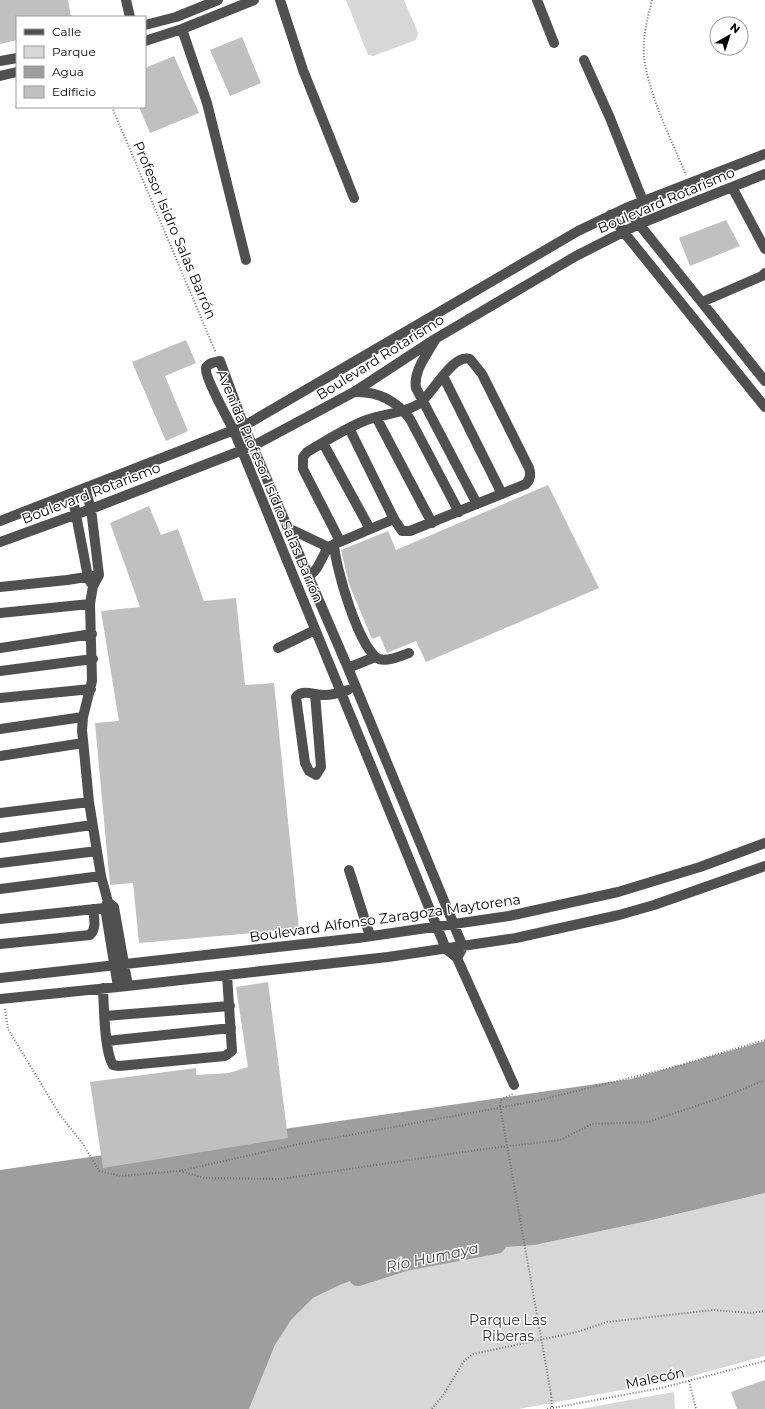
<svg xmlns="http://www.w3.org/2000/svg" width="765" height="1409" font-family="Montserrat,sans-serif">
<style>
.green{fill:#d7d7d7}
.water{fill:#9e9e9e}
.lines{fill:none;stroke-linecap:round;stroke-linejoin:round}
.river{stroke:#9e9e9e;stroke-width:20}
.building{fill:#c0c0c0}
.path{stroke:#727272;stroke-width:2;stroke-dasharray:1 2;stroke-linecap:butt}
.minor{stroke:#505050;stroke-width:10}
.path-bridge{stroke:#727272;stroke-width:2;stroke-dasharray:1 2;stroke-linecap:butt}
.labels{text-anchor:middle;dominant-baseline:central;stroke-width:3;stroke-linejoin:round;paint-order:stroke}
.street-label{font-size:14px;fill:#000;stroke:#fff}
.park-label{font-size:14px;fill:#2e2e2e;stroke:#fff}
.water-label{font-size:15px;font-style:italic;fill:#3f3f3f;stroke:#fff}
</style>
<rect width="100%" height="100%" fill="#fff"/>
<path class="green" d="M346,0H404L418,33L416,40L373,56L368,55Z
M765,1193V1356L681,1379L519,1409H249L275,1345L291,1320L313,1298L340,1285L398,1262L463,1250L535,1245L648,1221Z
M674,1392L675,1409H581Z"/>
<path class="water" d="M765,1041V1193L648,1221L535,1245L463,1250L398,1262L340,1285L313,1298L291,1320L275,1345L249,1409H0V1170L631,1079Z"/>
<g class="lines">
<path class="river" d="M358,1276L405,1261L496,1244"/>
</g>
<path class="building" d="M0,0H68L71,17H17V40L0,44Z
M242,37L261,83L230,96L210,50Z
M174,56L199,113L150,133L139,107H145V68Z
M726,220L740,246L690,266L679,238Z
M186,340L196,363L165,376L188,431L166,441L132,362Z
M548,485L599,588L426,662L416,641L387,653L380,636L372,639L349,584L341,550L388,531L396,550Z
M149,506L161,535L178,529L204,601L236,598L245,685L274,683L299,929L139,943L133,883L110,885L95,723L119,721L101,611L140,607L110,523Z
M268,982L288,1138L103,1168L90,1082L196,1068V1075L229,1073L248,1067L236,987Z
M765,1380V1409H737L731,1392Z"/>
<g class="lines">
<path class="path" d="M652,0C647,20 641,43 645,64C652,102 671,139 686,175
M112,107L216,353
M5,1009L8,1029L60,1115L83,1144L99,1171L121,1176L180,1171
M765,1040L670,1068L536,1101L295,1145L180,1171L205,1178L281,1179L484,1149L560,1140L592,1124L648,1122L723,1097L765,1080
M500,1106L501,1100L513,1094
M689,1381L696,1409
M551,1394L552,1408
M432,1409L444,1394L464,1361L473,1354L577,1332L607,1322L713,1310L750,1313L765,1311
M547,1409L661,1388L765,1361"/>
<path class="minor" d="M126,0L130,17
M280,0L303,70L354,198
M537,0L554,43
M145,25L176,17L218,0
M182,29L207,103L246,260
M145,41L182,29L254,0
M584,60L610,118L643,201
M0,61L17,58
M0,76L17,72
M732,187L765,249
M626,208L765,381
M610,215L765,407
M702,302L762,276L765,273
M435,340C427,355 413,371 416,388L477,504
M443,376L502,494
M354,392C378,391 396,400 410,419L459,512
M376,417L432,523
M323,443L370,529
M85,488L91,509L99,575L93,586L90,604L92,681L83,717L82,730L89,802L101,876L108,902L114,907L128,986
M72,494L88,577L91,583
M0,521L244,426L578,231L626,208L765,154
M286,527L328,547
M340,541L303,469V457L307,452C326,441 344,429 364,421C381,414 408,413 421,402C434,392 452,354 470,359L482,374L529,468C531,474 531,479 526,484L410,531H402L394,519
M0,542L91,509L253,446L354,392L435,339L576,256L639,224L765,174
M334,544C335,566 359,650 379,659C387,662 401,656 409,653
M309,577L317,568L328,547L394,519L349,428
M0,587L67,580L99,575
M0,613L90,604
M0,648L92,634
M278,648L315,630
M348,668L375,657
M0,671L93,659
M315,694L321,767L316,775L309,771L305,763L296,697C303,688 316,696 326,695C334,695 340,692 348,690
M0,698L91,689
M0,729L83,717
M0,756L83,743
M0,813L89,802
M0,838L92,825
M0,863L97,851
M349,870L370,936
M0,889L101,876
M107,903L105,908L118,987
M0,919L114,907
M0,944L90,935C97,928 94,918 93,909
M457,958L463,947L348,668L244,426L220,361C215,362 208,363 206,368C204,376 229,421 234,431L446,949L457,958L514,1085
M0,978L358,938L509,916L618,892L700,867L765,843
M103,988C104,1006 104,1051 113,1065L119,1066L225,1056L232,1051L227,975
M0,999L118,987L388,957L516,938L619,915L654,905L765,866
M105,1016L230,1006
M107,1041L231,1028"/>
<path class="path-bridge" d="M500,1106L551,1394"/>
</g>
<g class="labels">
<g class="street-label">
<text transform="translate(666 200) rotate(-23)">Boulevard Rotarismo</text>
<text transform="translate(175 230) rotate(67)">Profesor Isidro Salas Barrón</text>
<text transform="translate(380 357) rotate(-32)">Boulevard Rotarismo</text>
<text transform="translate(270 486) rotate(67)">Avenida Profesor Isidro Salas Barrón</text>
<text transform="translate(91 493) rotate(-21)">Boulevard Rotarismo</text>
<text transform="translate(385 918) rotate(-8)">Boulevard Alfonso Zaragoza Maytorena</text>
<text transform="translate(655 1378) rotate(-12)">Malecón</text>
</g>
<g class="park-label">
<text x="508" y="1320">Parque Las<tspan x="508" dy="16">Riberas</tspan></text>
</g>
<g class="water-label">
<text transform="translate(432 1257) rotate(-12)">Río Humaya</text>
</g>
</g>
<rect x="16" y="16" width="130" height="92" fill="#ffffff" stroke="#999999"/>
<rect x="24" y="29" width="20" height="6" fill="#505050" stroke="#999999"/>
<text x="52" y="36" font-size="12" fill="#000000">Calle</text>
<rect x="24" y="46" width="20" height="12" fill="#d7d7d7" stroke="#999999"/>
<text x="52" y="56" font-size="12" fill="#000000">Parque</text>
<rect x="24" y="66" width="20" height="12" fill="#9e9e9e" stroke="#999999"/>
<text x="52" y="76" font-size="12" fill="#000000">Agua</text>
<rect x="24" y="86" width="20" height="12" fill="#c0c0c0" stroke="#999999"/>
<text x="52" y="96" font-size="12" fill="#000000">Edificio</text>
<g transform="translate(729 36) rotate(39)"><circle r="19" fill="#ffffff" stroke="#999999"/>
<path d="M0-3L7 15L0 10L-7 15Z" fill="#000000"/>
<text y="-6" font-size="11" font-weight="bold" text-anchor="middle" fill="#000000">N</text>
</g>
</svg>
